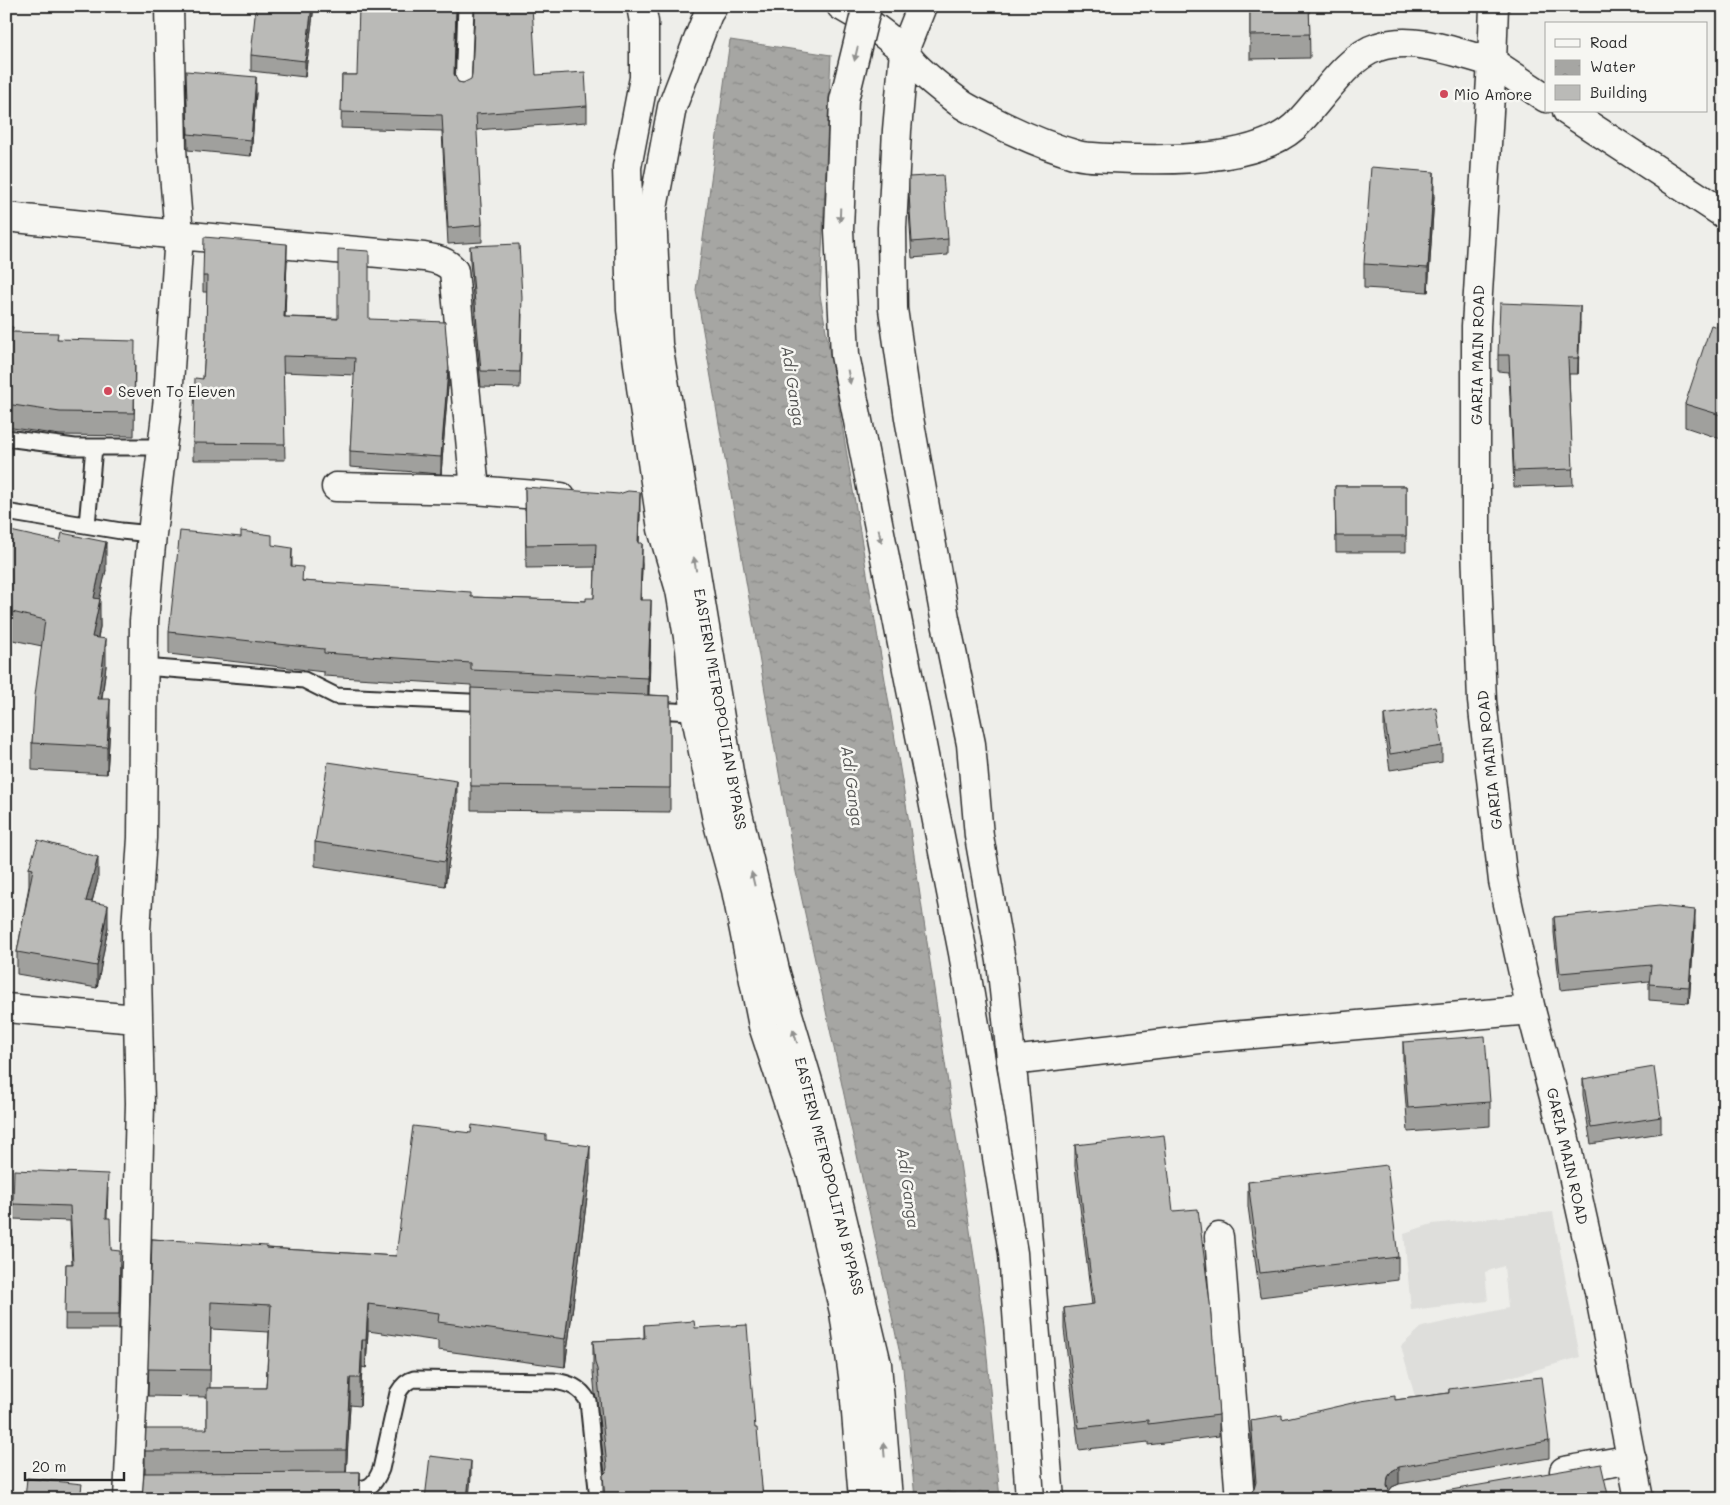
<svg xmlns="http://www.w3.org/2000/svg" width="1730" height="1505" font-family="Mali,sans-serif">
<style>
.built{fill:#dededb}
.water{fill:url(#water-ripples);stroke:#757573}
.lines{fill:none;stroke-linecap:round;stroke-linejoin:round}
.service-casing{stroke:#2b2b2b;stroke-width:19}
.minor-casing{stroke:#2b2b2b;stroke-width:31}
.secondary-casing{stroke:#2b2b2b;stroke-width:31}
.primary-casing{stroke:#2b2b2b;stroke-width:31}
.service{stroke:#f6f6f2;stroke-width:15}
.minor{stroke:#f6f6f2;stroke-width:28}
.secondary{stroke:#f6f6f2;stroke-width:28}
.primary{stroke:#f6f6f2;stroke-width:28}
.primary-bridge-casing{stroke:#2b2b2b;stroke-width:31;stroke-linecap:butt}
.primary-bridge{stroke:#f6f6f2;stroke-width:28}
.wall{fill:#a0a09d;stroke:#2b2b2b;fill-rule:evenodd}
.shaded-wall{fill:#828280;stroke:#2b2b2b}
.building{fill:#babab7;stroke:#2b2b2b}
.oneway{fill:#90908e}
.poi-dot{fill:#d1495b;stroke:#f6f6f2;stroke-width:2}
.labels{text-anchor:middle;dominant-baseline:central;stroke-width:5;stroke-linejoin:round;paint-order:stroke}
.poi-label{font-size:15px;fill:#2b2b2b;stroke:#f6f6f2;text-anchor:start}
.street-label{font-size:15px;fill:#2b2b2b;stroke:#f6f6f2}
.water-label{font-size:16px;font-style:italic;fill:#565655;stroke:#f6f6f2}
</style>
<defs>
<pattern id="water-ripples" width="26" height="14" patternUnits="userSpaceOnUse" patternTransform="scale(1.25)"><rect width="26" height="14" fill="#a6a6a3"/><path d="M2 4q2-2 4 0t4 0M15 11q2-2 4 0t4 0" fill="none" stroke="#878785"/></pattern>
</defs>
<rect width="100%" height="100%" fill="#eeeeea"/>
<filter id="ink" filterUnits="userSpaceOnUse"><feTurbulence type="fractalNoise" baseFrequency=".02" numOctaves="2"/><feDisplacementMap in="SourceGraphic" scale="10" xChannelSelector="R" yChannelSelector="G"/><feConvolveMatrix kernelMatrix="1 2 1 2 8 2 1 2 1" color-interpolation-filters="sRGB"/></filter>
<g filter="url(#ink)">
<path class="built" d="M1553,1212L1580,1357L1417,1404L1401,1346L1422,1327L1508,1308L1504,1266L1485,1272L1488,1301L1411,1310L1404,1233L1432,1224Z"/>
<path class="water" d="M730,40L831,55L820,295L910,828L984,1324L1000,1499H915L903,1368L796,872L696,290Z"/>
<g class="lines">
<g class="service-casing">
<path id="service" d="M463,90L466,6
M6,438L75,447H162
M6,512L121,531L152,534
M87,525L94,447
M144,667L304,680L336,696L491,703
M649,710L695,712
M340,1488C363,1488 372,1493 381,1469L398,1393C402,1386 406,1381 414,1379L553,1381C569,1383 580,1387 588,1401L598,1499"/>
</g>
<g class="minor-casing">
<path id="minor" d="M641,6L644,22V78L627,167L631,310L641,387L662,529L680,590L690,649L695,712L717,820L736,890L763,1026L812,1175L844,1312L853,1376L863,1499
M841,6C863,18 883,33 902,49C906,53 908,57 911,61C922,74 947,93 960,103C968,109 978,113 987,118C1016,133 1046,146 1077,155C1088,158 1100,157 1111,158C1162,161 1254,162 1294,127C1319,104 1345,57 1378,47C1414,35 1457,53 1492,62
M922,6L904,51L897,130L892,228L893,309L909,418L945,618L971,744L979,836L1001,961L1018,1126L1050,1499
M6,217L179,235L424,257C436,259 447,261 454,271L475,490
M336,487L475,490L561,497
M6,1008L137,1019
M1011,1061L1208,1038L1531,1010
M1219,1237L1240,1499
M1564,1471L1632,1459
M128,1499L133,1386L140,1103L136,929L142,838L144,621L152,534L168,398L179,235L172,149L169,6"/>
</g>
<g class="secondary-casing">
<path id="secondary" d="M1492,62L1546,98
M1567,111L1724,214"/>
</g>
<g class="primary-casing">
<path id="primary" d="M713,6L708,14L672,107L652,214L658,344L731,784L776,974L816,1108L877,1364L888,1499
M1494,6L1492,62L1476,326V548L1482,701L1503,881L1531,1010L1564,1135L1599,1292L1639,1499"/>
</g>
<use href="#service" class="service"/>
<use href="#minor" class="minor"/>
<use href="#secondary" class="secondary"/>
<use href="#primary" class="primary"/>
<g class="primary-bridge-casing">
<path id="primary-bridge" d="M867,6L844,100L839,230L845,355L963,953L1013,1253L1030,1499"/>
</g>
<use href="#primary-bridge" class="primary-bridge"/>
</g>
<path class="wall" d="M313,6V14L305,77L251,71V55Z
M1250,6H1309L1310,58L1250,59Z
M456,25L454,75L458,82L463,83L536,75L587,106V122L476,130L482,225V242L448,244L442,131L341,128L342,75H357Z
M186,87L256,93L251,156L188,150Z
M909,194L948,239V255L912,258L909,211Z
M1434,196L1428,292L1364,288V264Z
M470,246L522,314L520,388L481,387L470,262Z
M287,260L285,317L369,319L449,370V387L448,386L441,474L350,467V451L355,375L283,372L285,460H193V443L203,379L206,336L207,292H203V276Z
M1580,322L1578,374H1569L1573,485L1514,487L1509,372L1498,371V355Z
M6,326L13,332L58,339L135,364L134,436L60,435L6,427Z
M1724,329V440L1685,427V404Z
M1335,486H1406V552H1336Z
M525,487L640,514L639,543L642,565L641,600L651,623L649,695L670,696V812L471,810V685L324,676V672L169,654V632L272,545L292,566L303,581L471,597L586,601L594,598L595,567L526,568Z
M6,521L8,531L106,570L99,599L100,627L98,638L106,666L102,699L110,727L107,774L32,770V743L42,646L8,639V625H6Z
M1384,715L1442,746V762L1390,770L1384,731Z
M457,805L445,886L315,866V842Z
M29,868L98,879L92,902L108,927L97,988L17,974V952L29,886Z
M1554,917L1695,926L1689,1003L1649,1000V981L1560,990L1554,933Z
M1403,1042L1490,1102V1126L1408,1132L1403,1066Z
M1583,1079L1661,1117V1133L1591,1144L1583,1095Z
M471,1133L546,1141L590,1174L565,1367L438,1350V1341L368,1331L366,1368L362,1367L360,1406L350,1405L346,1472H360V1499H142L145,1473V1451L207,1429V1397L148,1396L152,1239L267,1248L396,1256ZM211,1329L269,1332L266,1388H210Z
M1075,1145L1173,1211L1219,1415V1436L1148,1445V1442L1079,1450L1064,1329V1308L1092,1305L1075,1166Z
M1248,1182L1398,1257V1280L1260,1297L1248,1206Z
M108,1188L107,1218L111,1250L120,1266L119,1329H65L66,1264H72L70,1221L13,1219V1204Z
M644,1325L695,1328L755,1428L763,1499H603V1475L605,1474L597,1400L595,1394L593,1372V1341L644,1338Z
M1449,1389L1549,1441V1458L1399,1484L1392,1487L1389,1491L1390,1493L1396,1497L1405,1498L1609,1499H1249V1495L1254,1489L1255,1487L1251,1436V1420L1282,1419L1395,1400L1449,1393Z"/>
<path class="shaded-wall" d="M312,6H313V14L305,77V61Z
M456,9V25L454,90V74Z
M256,77V93L251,156V140Z
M1434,172V196L1428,292V268Z
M287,244V260L284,334V317Z
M1580,306V322L1578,374V358Z
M448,370V386L441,474V457Z
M640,492V514L638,565V543Z
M106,542V570L94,625V598Z
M642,543V565L640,623V600Z
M292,548V570L291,566Z
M100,599V627L92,664V637Z
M651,600V623L648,701V678Z
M106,639V666L98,726V699Z
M110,699V727L107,774V747Z
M457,781V805L445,886V862Z
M98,857V879L86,923V901Z
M108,905V927L97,988V966Z
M1695,910V926L1689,1003V987Z
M590,1146V1174L565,1367V1339Z
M368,1304V1331L366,1368V1340Z
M362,1340V1367L360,1406V1378Z
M350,1378V1405L346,1478V1450Z
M471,1461V1477L469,1499H467Z
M1399,1467V1484L1392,1487L1388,1493L1387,1486L1388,1477L1392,1471Z
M360,1472V1499H359Z"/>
<path class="building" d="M256,6H312L305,61L251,55Z
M359,6L456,9L454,74L458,82L463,83L471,79L472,74L475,6H532L536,75L585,72L587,106L476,114L482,225L448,228L442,115L341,112L342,75H357Z
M1250,6H1309L1310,34L1250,35Z
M186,71L256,77L251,140L188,134Z
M1371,167L1434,172L1428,268L1364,264Z
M943,175L948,239L912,242L909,194V177Z
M204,237L287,244L284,317L338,319V249L369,251V319L445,322L449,370H448L441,457L350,451L355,358L283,356L285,444L193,443L195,378L203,379L206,336L207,276H203Z
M519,244L522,297L520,372L481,371L470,246Z
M1500,303L1580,306L1578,358H1568L1573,469L1514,471L1509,355H1498Z
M1711,325L1724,329V416L1685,404Z
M6,326L13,327L12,332L58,333L57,339L135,341L134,413L60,412L6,404Z
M1335,486H1406V536H1336Z
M525,487L619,494L628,491L640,492L638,543H642L640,600H651L648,678L471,670V663L324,653V649L169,632L180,531L241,537V531L272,535V545L292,548L291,566L303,567L302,581L471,592V597L586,601V598H594L596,544L526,545Z
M6,521H8L6,530L60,542L62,533L106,542L94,598L100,599L92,637L106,639L98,699H110L107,747L32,743L35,695L45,620L8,611L10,599L6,598Z
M471,688L670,696V788L471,786Z
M1436,707L1442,746L1390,754L1384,715Z
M328,762L457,781L445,862L315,842Z
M38,840L98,857L86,901L108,905L97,966L17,952L33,869L29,868Z
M1659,906L1695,910L1689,987L1649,984L1651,965L1560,973L1554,917Z
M1485,1036L1490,1102L1408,1108L1403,1042Z
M1654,1067L1661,1117L1591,1128L1583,1079Z
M472,1125L546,1135V1140L590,1146L565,1339L438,1322L439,1313L368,1304L366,1340H362L360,1378H350L346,1450L145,1451L146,1429H207V1388H266L271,1305L211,1302L210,1370L148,1369L152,1239L267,1246L266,1248L396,1256L413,1126L471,1133Z
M1164,1135L1173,1211L1198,1209L1210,1303L1219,1415L1148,1424V1420L1079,1428L1064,1308L1094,1304L1075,1145Z
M1387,1165L1398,1257L1260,1273L1248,1182Z
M14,1170L108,1174L106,1218H110L111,1250L120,1251L119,1314H65L66,1264H73L70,1206L13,1204Z
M694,1321L695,1328L747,1325L755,1428H757L763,1499H605L603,1475L606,1472L607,1467L597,1369L595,1363L593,1341L645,1338L644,1325Z
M1541,1377L1549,1441L1399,1467L1392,1471L1388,1477L1387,1486L1390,1493L1396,1497L1405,1498L1601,1464L1609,1499H1250L1249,1495L1254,1489L1256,1482L1251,1420L1282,1415V1419L1361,1401L1395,1396V1400L1449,1393V1389Z
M430,1456L471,1461L467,1499H425Z
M360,1472L359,1499H142L144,1473Z
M27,1478L82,1484L80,1499H25Z"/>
<defs><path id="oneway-solid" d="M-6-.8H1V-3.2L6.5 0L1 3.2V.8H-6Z" transform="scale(1.25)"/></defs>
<g class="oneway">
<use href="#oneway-solid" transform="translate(856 54) rotate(103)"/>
<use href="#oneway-solid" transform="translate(840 215) rotate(92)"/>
<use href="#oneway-solid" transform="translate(849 377) rotate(79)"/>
<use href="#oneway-solid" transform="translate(880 536) rotate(79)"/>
<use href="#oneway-solid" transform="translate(695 564) rotate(-99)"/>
<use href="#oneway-solid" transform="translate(753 879) rotate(-103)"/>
<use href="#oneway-solid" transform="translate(795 1036) rotate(-107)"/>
<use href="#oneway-solid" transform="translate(884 1450) rotate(-95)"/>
</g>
</g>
<g class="poi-dot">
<circle cx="1444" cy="94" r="5"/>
<circle cx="108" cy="391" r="5"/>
</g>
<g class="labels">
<g class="poi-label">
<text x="1454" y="94">Mio Amore</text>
<text x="118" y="391">Seven To Eleven</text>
</g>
<g class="street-label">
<text transform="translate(1477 355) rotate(-89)">GARIA MAIN ROAD</text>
<text transform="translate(721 709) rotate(80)">EASTERN METROPOLITAN BYPASS</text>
<text transform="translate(1489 760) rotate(-96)">GARIA MAIN ROAD</text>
<text transform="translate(1568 1156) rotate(77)">GARIA MAIN ROAD</text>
<text transform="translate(830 1176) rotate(76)">EASTERN METROPOLITAN BYPASS</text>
</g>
<g class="water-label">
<text transform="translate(794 386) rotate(81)">Adi Ganga</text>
<text transform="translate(853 786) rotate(82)">Adi Ganga</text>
<text transform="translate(909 1188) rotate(82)">Adi Ganga</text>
</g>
</g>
<rect width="1730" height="1505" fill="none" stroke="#f6f6f2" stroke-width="25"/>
<rect x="12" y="12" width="1705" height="1480" fill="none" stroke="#2b2b2b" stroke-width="2" filter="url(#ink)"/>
<rect x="1545" y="22" width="162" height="90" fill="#f6f6f2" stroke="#a5a5a2"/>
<rect x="1555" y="39" width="25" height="8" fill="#f6f6f2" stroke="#a5a5a2"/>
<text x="1590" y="48" font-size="15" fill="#2b2b2b">Road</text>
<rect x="1555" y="60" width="25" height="15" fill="url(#water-ripples)" stroke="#a5a5a2"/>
<text x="1590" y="72" font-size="15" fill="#2b2b2b">Water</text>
<rect x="1555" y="85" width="25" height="15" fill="#babab7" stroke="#a5a5a2"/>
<text x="1590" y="98" font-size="15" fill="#2b2b2b">Building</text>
<path d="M25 1472v8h99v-8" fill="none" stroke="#2b2b2b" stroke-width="2.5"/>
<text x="32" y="1472" font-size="15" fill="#2b2b2b" stroke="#f6f6f2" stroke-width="4" paint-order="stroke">20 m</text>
</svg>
